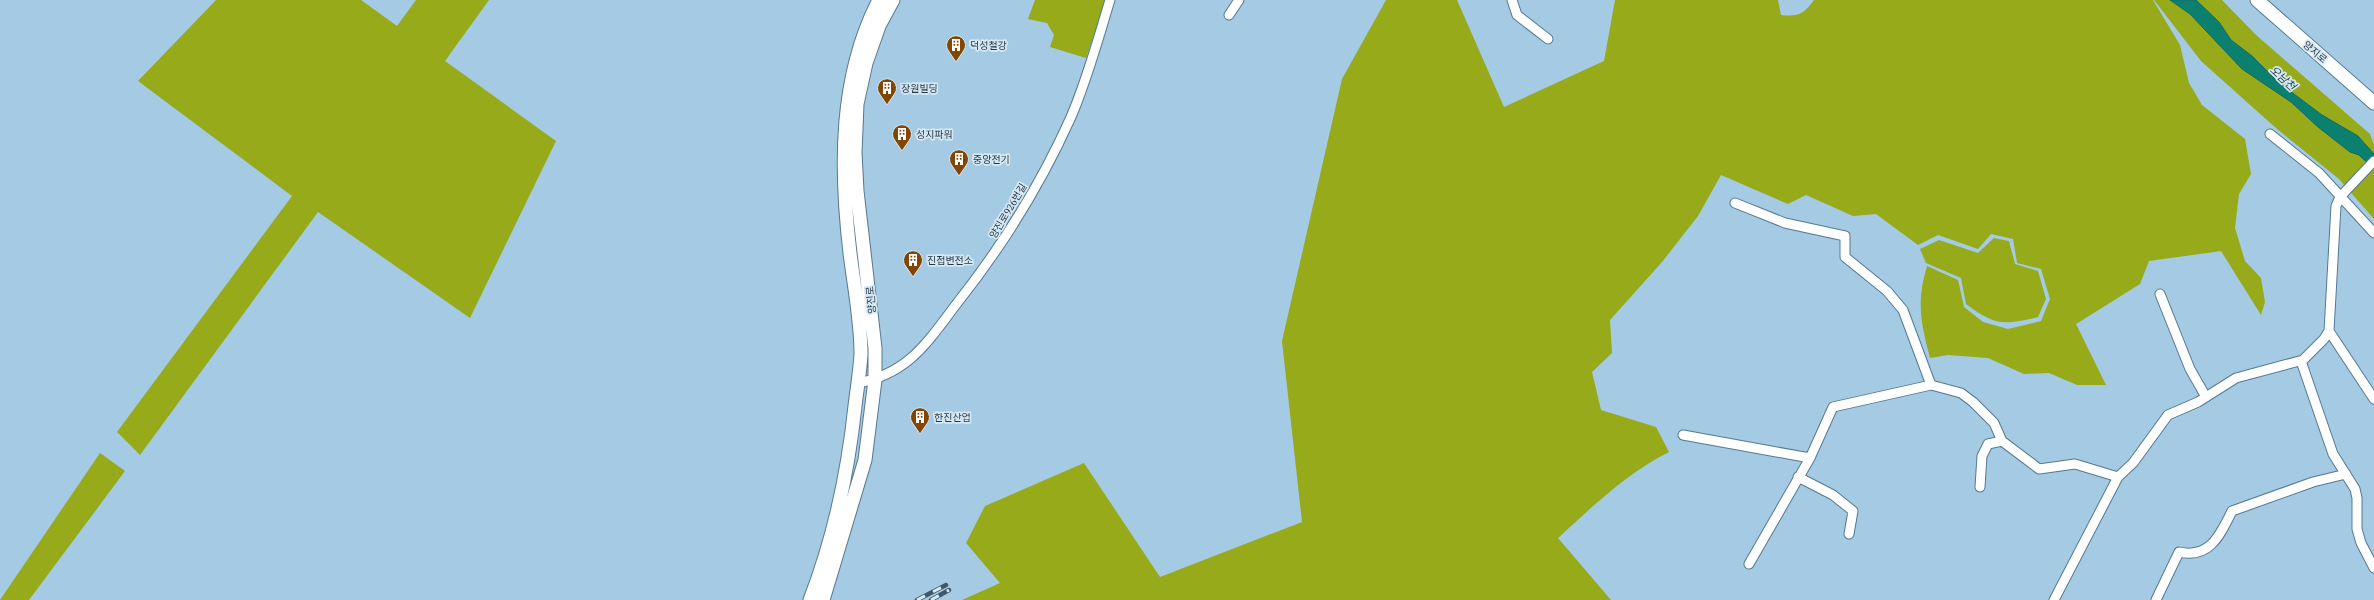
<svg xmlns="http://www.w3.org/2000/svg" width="2374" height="600" font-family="'PT Serif','Noto Sans KR',serif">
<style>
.green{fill:#96aa1a}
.water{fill:#0b806e;stroke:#146a61}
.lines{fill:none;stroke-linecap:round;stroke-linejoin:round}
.street-casing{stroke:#557991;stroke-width:11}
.secondary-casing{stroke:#557991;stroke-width:15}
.street{stroke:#fff;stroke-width:9}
.secondary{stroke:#fff;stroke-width:13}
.rail-casing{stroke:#425764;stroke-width:4.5}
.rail{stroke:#d5e8f5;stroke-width:3;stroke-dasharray:9;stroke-linecap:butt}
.labels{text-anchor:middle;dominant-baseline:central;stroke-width:3.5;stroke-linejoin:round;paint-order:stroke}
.poi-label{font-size:10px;fill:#283842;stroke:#d5e8f5;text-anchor:start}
.street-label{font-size:10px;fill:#283842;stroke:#d5e8f5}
.water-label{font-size:11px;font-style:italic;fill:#1c3a34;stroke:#d5e8f5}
</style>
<rect width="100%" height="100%" fill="#a4cae4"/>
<path class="green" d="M216,0H361L397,26L416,0H489L445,61L556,141L470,318L318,212L140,455L117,432L292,196L138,81Z
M1035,0H1106L1086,58L1050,47L1054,35L1047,23L1028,19Z
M1386,0H1457L1504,107L1604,61L1615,0H1778L1781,15C1798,17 1804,14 1814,0H2153L2180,45L2189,83L2202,105L2245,139L2251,174L2239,194L2235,228L2245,261L2261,278L2265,302L2261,315L2221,251L2149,261L2140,284L2076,324L2106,385H2077L2049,373L2024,374L1988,358L1948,355L1930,358C1921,322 1916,304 1927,266L1958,280L1964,307L1983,322L2008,329L2041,321L2050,299L2041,269L2017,263L2013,239L1991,234L1978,249L1938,235L1918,245L1876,214L1853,216L1806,195L1788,204L1721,175L1698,216L1662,262L1610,320L1612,353L1592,372L1601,410L1656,427L1669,452C1627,473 1593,506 1558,538L1611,600H962L1000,583L966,543L985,506L1084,463L1160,577L1302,522L1282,341L1342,79Z
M2154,0H2222L2256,35L2370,134L2374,145V219L2339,179L2277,129L2201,61Z
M1994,238L2009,241L2015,264L2038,271L2046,299L2038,317C2004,325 1995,326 1966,304L1961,278L1926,263L1920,249L1939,240L1978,253Z
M100,453L125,471L29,600H0Z"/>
<path class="water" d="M2170,0H2196L2219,22L2231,40L2252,56L2278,82L2322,115L2358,136L2374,154V169L2359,155L2350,152L2318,127L2291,102L2242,69L2190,14Z"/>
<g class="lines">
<g class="street-casing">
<path id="street" d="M1512,0L1517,15L1548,39
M1229,15L1239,0
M2270,134L2319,173L2374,233
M1735,203L1785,223L1845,236V257L1887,291L1903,310L1931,385L1961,393L1973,402L1994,423L2002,441L2039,469L2075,464L2118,477
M2160,294L2190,369L2206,397
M2329,331L2374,399
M2301,361L2333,454L2355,489L2357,498V529L2361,543L2374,568
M858,383C910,373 928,341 958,302C1003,245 1041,184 1071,117C1087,80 1098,39 1110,0
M1683,435L1810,458
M1798,477L1833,495L1853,511L1849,534
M1980,487L1982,456L1988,444L2002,441
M1749,564L1810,458L1833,407L1931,385
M2054,600L2118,477L2133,463L2168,415L2198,402L2236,378L2303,360L2324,339L2329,331L2336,206L2340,197L2374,161
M2156,600L2179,552C2210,559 2220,535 2232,511L2313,482L2346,474"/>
</g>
<g class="secondary-casing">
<path id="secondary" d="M2257,0L2374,103
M810,600C834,538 848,472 855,406C857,389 860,371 861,354C861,320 854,286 850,253C840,168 839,77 879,0
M823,600L865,460L875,380V348L857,191L855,153L857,104L866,63L879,26L893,0"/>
</g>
<use href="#street" class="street"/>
<use href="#secondary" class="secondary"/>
<g class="rail-casing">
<path id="rail" d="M917,600L946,585
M931,600L949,590"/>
</g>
<use href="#rail" class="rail"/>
</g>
<defs>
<g id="building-pin" transform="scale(1)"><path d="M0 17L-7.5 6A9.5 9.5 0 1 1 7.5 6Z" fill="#824502" stroke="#d5e8f5"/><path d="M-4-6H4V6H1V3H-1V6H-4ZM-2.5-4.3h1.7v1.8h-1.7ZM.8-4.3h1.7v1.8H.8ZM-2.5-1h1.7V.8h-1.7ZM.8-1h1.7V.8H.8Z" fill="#fff"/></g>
</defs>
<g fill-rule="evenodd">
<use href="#building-pin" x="956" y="45"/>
<use href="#building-pin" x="887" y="88"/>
<use href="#building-pin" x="902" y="134"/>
<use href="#building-pin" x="959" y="159"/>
<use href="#building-pin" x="913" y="260"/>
<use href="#building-pin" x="920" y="417"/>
</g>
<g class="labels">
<g class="poi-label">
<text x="970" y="45">덕성철강</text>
<text x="901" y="88">장원빌딩</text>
<text x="916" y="134">성지파워</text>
<text x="973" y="159">중앙전기</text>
<text x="927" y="260">진접변전소</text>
<text x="934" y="417">한진산업</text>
</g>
<g class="street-label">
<text transform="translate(2315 52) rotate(40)">양지로</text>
<text transform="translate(1008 211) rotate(-59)">양진로926번길</text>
<text transform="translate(871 300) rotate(-95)">양진로</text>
</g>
<g class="water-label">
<text transform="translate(2283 78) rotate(42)">오남천</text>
</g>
</g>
</svg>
